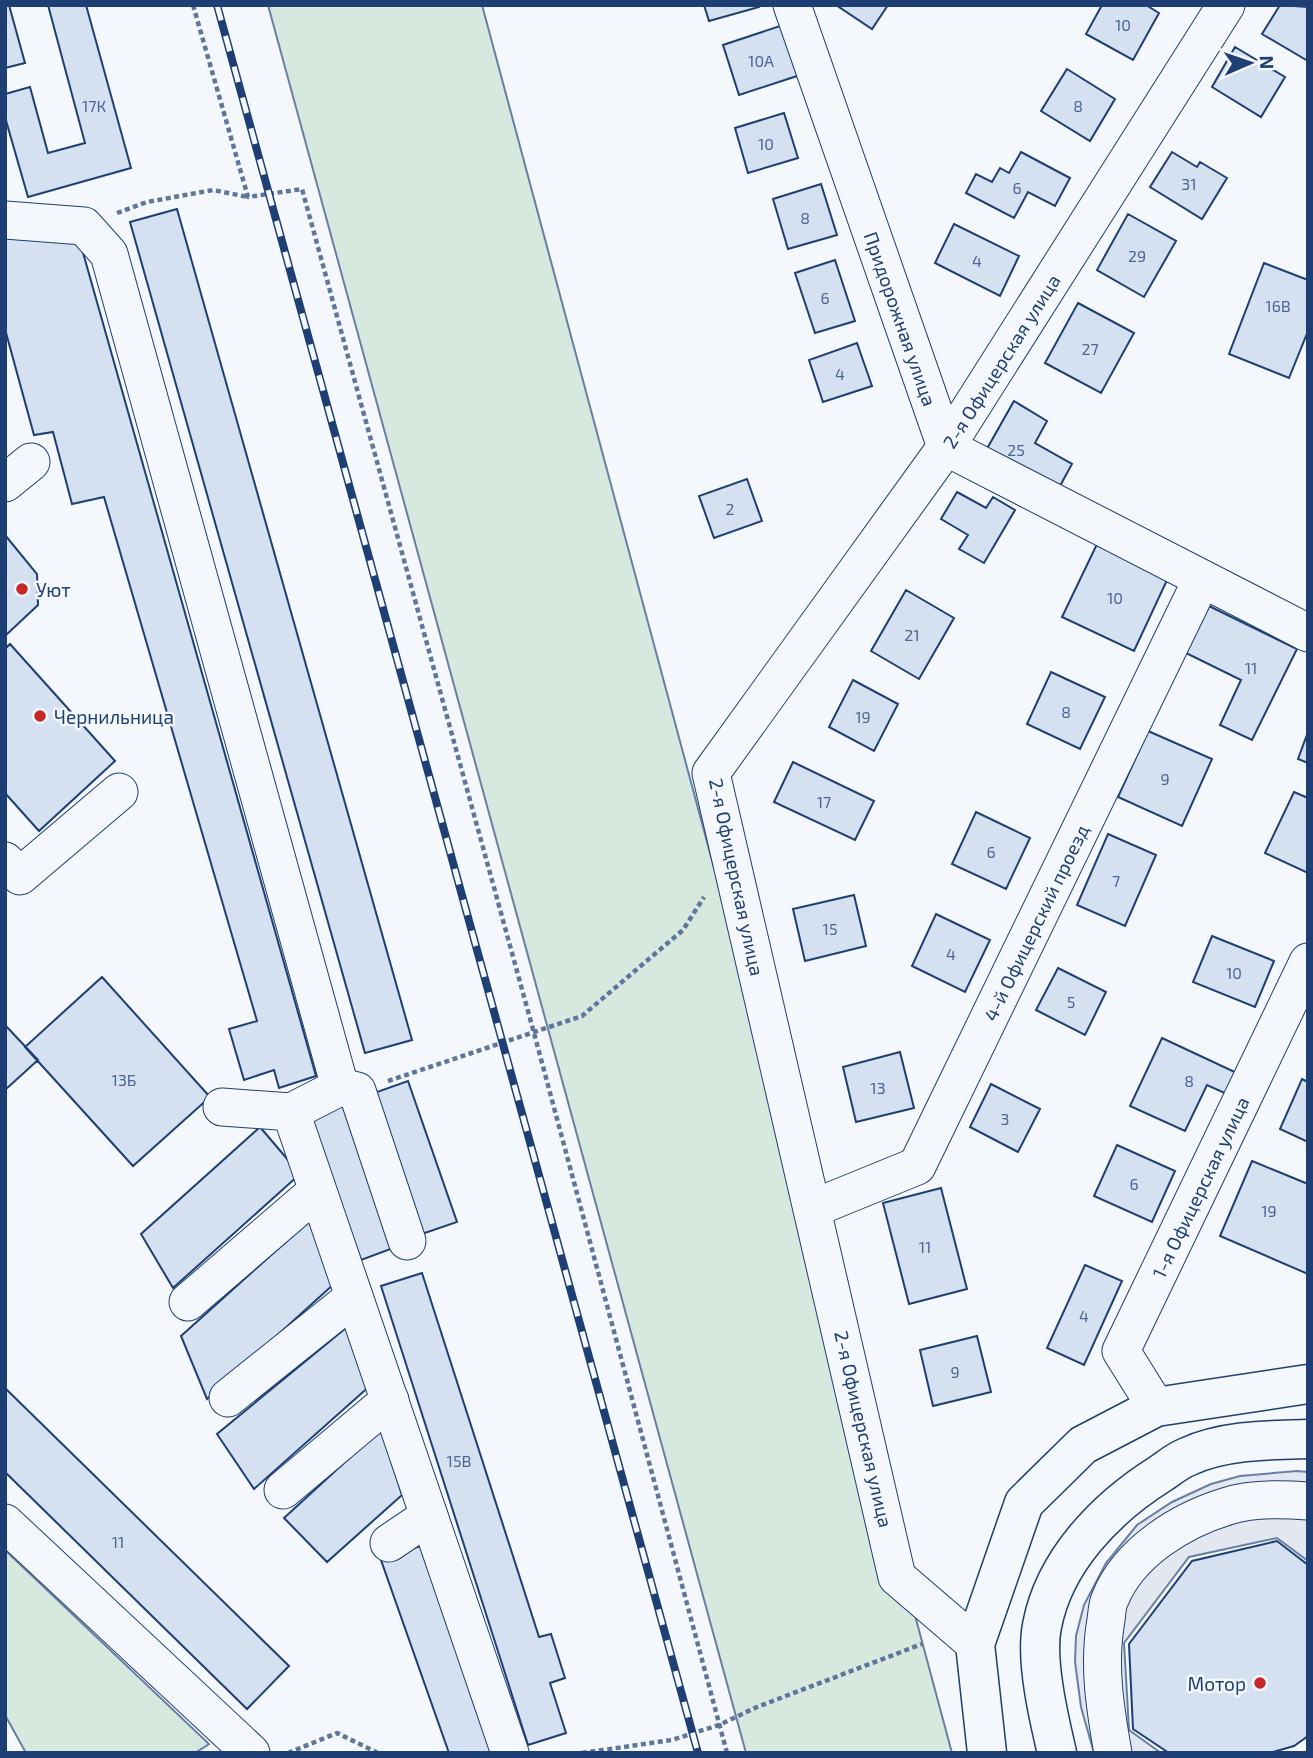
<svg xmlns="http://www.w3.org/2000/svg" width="1313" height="1758" font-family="'Exo 2',sans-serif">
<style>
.green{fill:#d7e8df;stroke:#687fa3;stroke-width:2}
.parking{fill:#e3e8f0;stroke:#687fa3;stroke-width:2}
.building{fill:#d5e0f0;stroke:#1d3f73;stroke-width:2}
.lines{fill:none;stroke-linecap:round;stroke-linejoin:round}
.minor-casing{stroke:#1d3f73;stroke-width:39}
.major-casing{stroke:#1d3f73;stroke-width:41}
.path{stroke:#5e769c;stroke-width:4.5;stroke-dasharray:5 3.5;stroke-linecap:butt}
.minor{stroke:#f4f7fb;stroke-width:37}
.major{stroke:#f4f7fb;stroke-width:38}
.rail-casing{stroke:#1d3f73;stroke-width:8}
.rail{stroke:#f4f7fb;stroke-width:5;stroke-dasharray:16;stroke-linecap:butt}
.poi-dot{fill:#c62828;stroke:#f4f7fb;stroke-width:2.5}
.labels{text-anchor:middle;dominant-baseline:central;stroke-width:5;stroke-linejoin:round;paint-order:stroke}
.number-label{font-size:16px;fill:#4b6792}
.street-label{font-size:19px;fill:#1d3f73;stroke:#f4f7fb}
.poi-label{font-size:19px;fill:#1d3f73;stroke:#f4f7fb;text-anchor:start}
</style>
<rect width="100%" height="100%" fill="#f4f7fb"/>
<path class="green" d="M268,5H482L952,1753H746Z
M5,1550L209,1744L195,1753H26L5,1715Z"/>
<path class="parking" d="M1297,1471L1308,1472V1561L1277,1538L1189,1557L1124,1643L1129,1730L1161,1753H1094L1081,1707L1075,1662L1076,1636L1084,1605L1106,1563L1137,1525L1172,1502L1211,1484L1240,1476Z"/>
<path class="building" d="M5,5H9L25,63L5,68Z
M48,5H86L131,168L28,197L5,117V94L30,87L48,153L85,143Z
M704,5H759V7L709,21Z
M836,5H888L872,29Z
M1102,5H1146L1159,13L1133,60L1086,34Z
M1280,5L1308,7V61L1262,34Z
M783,25L800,75L739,95L723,45Z
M1235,47L1285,77L1261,117L1212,87Z
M1067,69L1115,99L1090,141L1041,111Z
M784,113L798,158L748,173L735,128Z
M1021,152L1070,178L1055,206L1028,192L1014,218L966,193L976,174L992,182L1000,168L1009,173Z
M1172,152L1197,167L1200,162L1227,178L1202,219L1150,187Z
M821,184L837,235L788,249L773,199Z
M177,209L412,1040L365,1053L130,222Z
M1128,214L1176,241L1144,297L1097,270Z
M954,224L1019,256L1000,296L935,263Z
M5,230L78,235L316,1076L279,1088L274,1070L244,1080L229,1029L257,1021L104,497L72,504L53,432L34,435L5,329Z
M835,260L855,321L815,333L795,273Z
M1264,263L1308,280V331L1289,378L1229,354Z
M1078,303L1134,333L1101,393L1045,363Z
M857,343L872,386L823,402L809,360Z
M1014,401L1047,421L1035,443L1072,464L1055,495L984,454Z
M747,479L762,521L714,538L699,496Z
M957,492L986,508L993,497L1015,510L984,563L959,549L968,535L941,519Z
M5,535L37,574L38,605L5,636Z
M1097,544L1168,578L1134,651L1062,617Z
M906,590L954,618L919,679L871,651Z
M1209,606L1297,649L1252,740L1220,725L1241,680L1186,653Z
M10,644L115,761L39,831L5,793V649Z
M1051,672L1105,697L1080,749L1027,724Z
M853,680L898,704L874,751L829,727Z
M1148,731L1212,759L1182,826L1118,797Z
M1308,732V763L1298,759Z
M793,762L874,801L855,840L774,802Z
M1294,792L1308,798V873L1265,853Z
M976,812L1030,838L1006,889L952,864Z
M1108,834L1156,855L1125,926L1077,905Z
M854,895L866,946L805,961L793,909Z
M936,914L990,940L965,992L912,966Z
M1212,936L1274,961L1255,1007L1193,982Z
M1058,968L1106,992L1085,1035L1036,1010Z
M102,977L210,1097L133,1166L25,1047Z
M5,1025L38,1060L5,1090Z
M1162,1038L1239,1074L1229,1095L1207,1085L1185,1131L1130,1106Z
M900,1052L914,1108L856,1122L843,1067Z
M1302,1079L1308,1082V1142L1280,1129Z
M408,1081L457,1222L422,1234L374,1093Z
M991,1084L1040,1109L1018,1152L970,1127Z
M345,1103L396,1247L361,1260L310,1116Z
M260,1127L300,1174L173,1288L141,1234Z
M1117,1145L1175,1171L1152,1222L1094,1196Z
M1252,1161L1308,1184V1274L1220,1236Z
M941,1188L967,1289L909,1304L883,1203Z
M309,1221L335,1283L207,1399L181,1336Z
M1085,1265L1122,1281L1084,1365L1047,1348Z
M422,1273L539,1637L551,1634L565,1678L550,1683L566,1733L528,1745L381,1286Z
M352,1323L372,1384L254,1489L217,1434Z
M977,1336L991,1392L933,1406L920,1350Z
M5,1388L289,1666L247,1709L5,1472Z
M381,1429L402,1495L327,1562L284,1518Z
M1277,1541L1308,1565V1736L1294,1746L1273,1752L1169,1753L1133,1729L1129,1644L1192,1561Z
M420,1546L494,1753H449L381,1560Z"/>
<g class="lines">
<g class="minor-casing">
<g id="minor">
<path id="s1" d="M792,5L946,447L1308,633"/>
<path d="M5,220L84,226L109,254L340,1087"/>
<path d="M5,483L31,462"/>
<path d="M5,861L20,876L119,792"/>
<path d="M222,1107L291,1112L510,1753"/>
<path d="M291,1112L340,1087L357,1091L407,1241"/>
<path id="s2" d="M814,1208L917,1166L1202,579"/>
<path d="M188,1302L317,1191"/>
<path d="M228,1398L354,1297"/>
<path id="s3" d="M1156,1407L1121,1351L1308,962"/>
<path d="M283,1490L390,1400"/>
<path d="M5,1523L251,1753"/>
<path d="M389,1543L429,1516"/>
<path id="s4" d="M975,1644L897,1577L711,773L946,447L1226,5"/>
<path d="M1113,1753C1105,1708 1098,1665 1106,1620C1107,1613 1107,1605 1110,1599C1129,1552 1181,1520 1228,1506C1252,1498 1283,1499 1308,1501"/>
</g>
</g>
<g class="major-casing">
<path id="major" d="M987,1753L975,1644L1024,1503L1083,1445L1156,1407L1308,1384
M1057,1753C1049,1719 1035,1660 1042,1626C1054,1561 1106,1508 1160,1474C1169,1468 1177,1461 1187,1457C1223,1440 1269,1440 1308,1439"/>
</g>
<path class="path" d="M193,5L248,197L302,189L534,1033L727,1753
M117,213L147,202L213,190L248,197
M388,1081L582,1016L683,930L704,897
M288,1753L337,1733L378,1753
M582,1753L672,1740L719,1725L757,1707L922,1644"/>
<use href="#minor" class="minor"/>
<use href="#major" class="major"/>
<g class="rail-casing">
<path id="rail" d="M217,5L698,1753"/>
</g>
<use href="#rail" class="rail"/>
</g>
<g class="poi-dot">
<circle cx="22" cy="589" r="7"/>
<circle cx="40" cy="716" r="7"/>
<circle cx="1260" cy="1683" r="7"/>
</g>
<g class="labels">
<g class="number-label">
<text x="1123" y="24">10</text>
<text x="761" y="60">10А</text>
<text x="94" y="105">17К</text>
<text x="1078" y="105">8</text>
<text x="766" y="143">10</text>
<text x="1189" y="183">31</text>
<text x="1017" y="187">6</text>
<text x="805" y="217">8</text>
<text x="1137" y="255">29</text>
<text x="977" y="260">4</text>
<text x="825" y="297">6</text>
<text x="1278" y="305">16В</text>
<text x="1090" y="348">27</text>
<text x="840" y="373">4</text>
<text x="1016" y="449">25</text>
<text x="730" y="508">2</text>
<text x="1115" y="597">10</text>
<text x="912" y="634">21</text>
<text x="1251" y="667">11</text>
<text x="1066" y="711">8</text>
<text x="863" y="716">19</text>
<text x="1165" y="778">9</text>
<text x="824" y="801">17</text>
<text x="991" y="851">6</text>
<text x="1116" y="880">7</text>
<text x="830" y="928">15</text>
<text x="951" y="953">4</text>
<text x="1234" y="972">10</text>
<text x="1071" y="1001">5</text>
<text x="124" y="1079">13Б</text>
<text x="1189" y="1080">8</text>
<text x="878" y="1087">13</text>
<text x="1005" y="1118">3</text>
<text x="1134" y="1183">6</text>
<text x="1269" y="1210">19</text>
<text x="925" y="1246">11</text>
<text x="1084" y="1315">4</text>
<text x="955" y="1371">9</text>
<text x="459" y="1460">15В</text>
<text x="118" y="1541">11</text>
</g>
<g class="street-label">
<text stroke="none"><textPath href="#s1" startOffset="332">Придорожная улица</textPath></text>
<text stroke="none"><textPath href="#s4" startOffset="1432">2-я Офицерская улица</textPath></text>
<text transform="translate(737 877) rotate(78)">2-я Офицерская улица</text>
<text stroke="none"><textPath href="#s2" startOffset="382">4-й Офицерский проезд</textPath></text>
<text stroke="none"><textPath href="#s3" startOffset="248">1-я Офицерская улица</textPath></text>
<text transform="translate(864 1429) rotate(77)">2-я Офицерская улица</text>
</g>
<g class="poi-label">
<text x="36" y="589">Уют</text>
<text x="54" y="716">Чернильница</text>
<text x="1246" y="1683" text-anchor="end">Мотор</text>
</g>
</g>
<rect width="1313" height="1758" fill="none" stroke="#1d3f73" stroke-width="14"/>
<g transform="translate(1250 63) rotate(88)" stroke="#f4f7fb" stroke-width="5" paint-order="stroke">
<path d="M0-5L12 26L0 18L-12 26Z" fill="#1d3f73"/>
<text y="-10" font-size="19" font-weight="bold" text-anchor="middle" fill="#1d3f73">N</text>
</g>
</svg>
